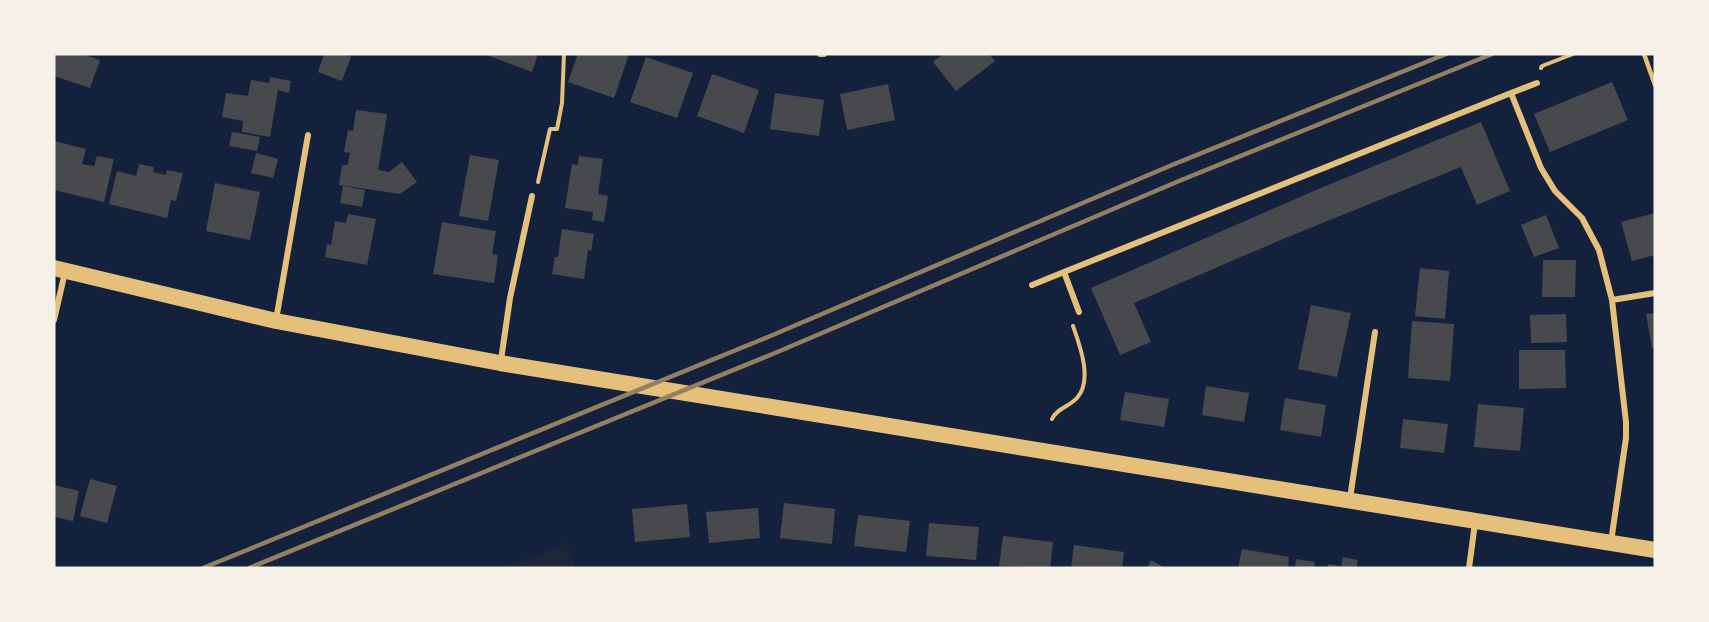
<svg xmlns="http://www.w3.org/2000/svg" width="1709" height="622" font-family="'Space Grotesk',sans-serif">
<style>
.green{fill:#1d2539}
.building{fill:#48494c}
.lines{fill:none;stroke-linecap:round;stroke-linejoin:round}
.path{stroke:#e5c07b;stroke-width:4}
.service{stroke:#e5c07b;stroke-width:4.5}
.minor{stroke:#e5c07b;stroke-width:6}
.trunk{stroke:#e5c07b;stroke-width:16}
.rail{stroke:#918062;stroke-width:4.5}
</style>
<rect width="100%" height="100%" fill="#14213d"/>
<path class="green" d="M567,543L576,568H501Z"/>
<path class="building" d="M54,54H82L100,60L90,88L54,76Z
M324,54H344L351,57L342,81L318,72Z
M484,54H538L532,72Z
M578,54H629L614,98L568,82Z
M943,54H989L995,61L956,91L933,62Z
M646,57L693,73L677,118L630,102Z
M712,74L759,90L744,133L697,116Z
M270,77L291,81L289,93L278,90L270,137L242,132L243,121L222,117L226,93L248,96L251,80L269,83Z
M1612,82L1628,120L1550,152L1534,114Z
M888,84L895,120L847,130L840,94Z
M775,93L824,100L819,136L770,129Z
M356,110L387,114L378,170L389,172L402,162L417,182L400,194L339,185L342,165H348L350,153L344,152L348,130L353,131Z
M1481,122L1510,191L1477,205L1461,167L1283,239L1134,303L1151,342L1120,355L1091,288L1316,190Z
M232,132L260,137L257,151L229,146Z
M54,141L86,149L82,164L94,166L97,156L114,159L104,202L54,190Z
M256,153L278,159L273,178L251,173Z
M470,155L499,160L488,221L459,216Z
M579,156L603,159L598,194L608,196L604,222L592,220L593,212L565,208L572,164L578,165Z
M139,164L154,167L153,172L166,175L167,170L183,173L176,201L171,200L167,218L109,204L117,171L136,176Z
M215,183L260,192L250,240L206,231Z
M343,186L365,190L362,207L340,203Z
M1655,213V255L1632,261L1621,222Z
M348,214L376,219L367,265L325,257L327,244L331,245L335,221L346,223Z
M1546,215L1559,248L1534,257L1521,225Z
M442,222L496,231L492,254L498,255L494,283L433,274Z
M562,229L594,234L591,251L588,250L584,279L552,274L555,257H558Z
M1543,260H1576L1575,297H1542Z
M1420,268L1449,271L1445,319L1415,316Z
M1311,305L1351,313L1337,377L1298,369Z
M1655,313V348H1652L1646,314Z
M1566,314L1567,342L1531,343L1530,315Z
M1412,321L1454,324L1450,381L1408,378Z
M1519,350H1565L1566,388L1519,389Z
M1206,386L1249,393L1244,422L1202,415Z
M1125,392L1169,399L1164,427L1120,420Z
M1285,398L1326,405L1321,437L1280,430Z
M1478,404L1524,408L1520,451L1474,447Z
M1403,419L1448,424L1444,453L1400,448Z
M90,479L117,486L107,523L80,516Z
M54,485L79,491L73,521L54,517Z
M784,503L835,509L832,544L780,538Z
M687,504L690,537L635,542L632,509Z
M758,508L760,538L709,543L706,512Z
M858,515L910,521L906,552L854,546Z
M929,523L979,527L976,560L926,556Z
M1003,536L1053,542L1050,568L999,566Z
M1074,545L1124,552L1122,568H1071Z
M1242,549L1289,557L1288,568H1238Z
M1343,557L1358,560L1356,568H1327L1328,564L1341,566Z
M1296,559L1315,562L1314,568H1295Z
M1151,560L1165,568H1147Z"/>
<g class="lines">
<path class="path" d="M1541,68L1542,66L1573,54
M538,182L550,129H557L562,103L564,54
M1052,419C1057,408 1069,407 1077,398C1093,380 1080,346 1073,326"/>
<path class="service" d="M1644,54L1655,85"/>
<path class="minor" d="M820,54H824
M1511,93L1537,83
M1064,272L1511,93L1541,168L1555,191L1582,218L1599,250L1612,300L1626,422V438L1611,542
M1032,285L1064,272L1079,312
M1612,300L1655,293
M54,320L65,272
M276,320L308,135
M501,360L510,298L532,196
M1350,498L1375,332
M1469,568L1475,523"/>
<path class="trunk" d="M54,268L276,321L500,363L1655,550"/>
<path class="rail" d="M203,568L768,337L1172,165L1446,54
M249,568L775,353L1179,181L1492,54"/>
</g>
<rect width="1709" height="622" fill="none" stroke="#f6f1e7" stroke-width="111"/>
</svg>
